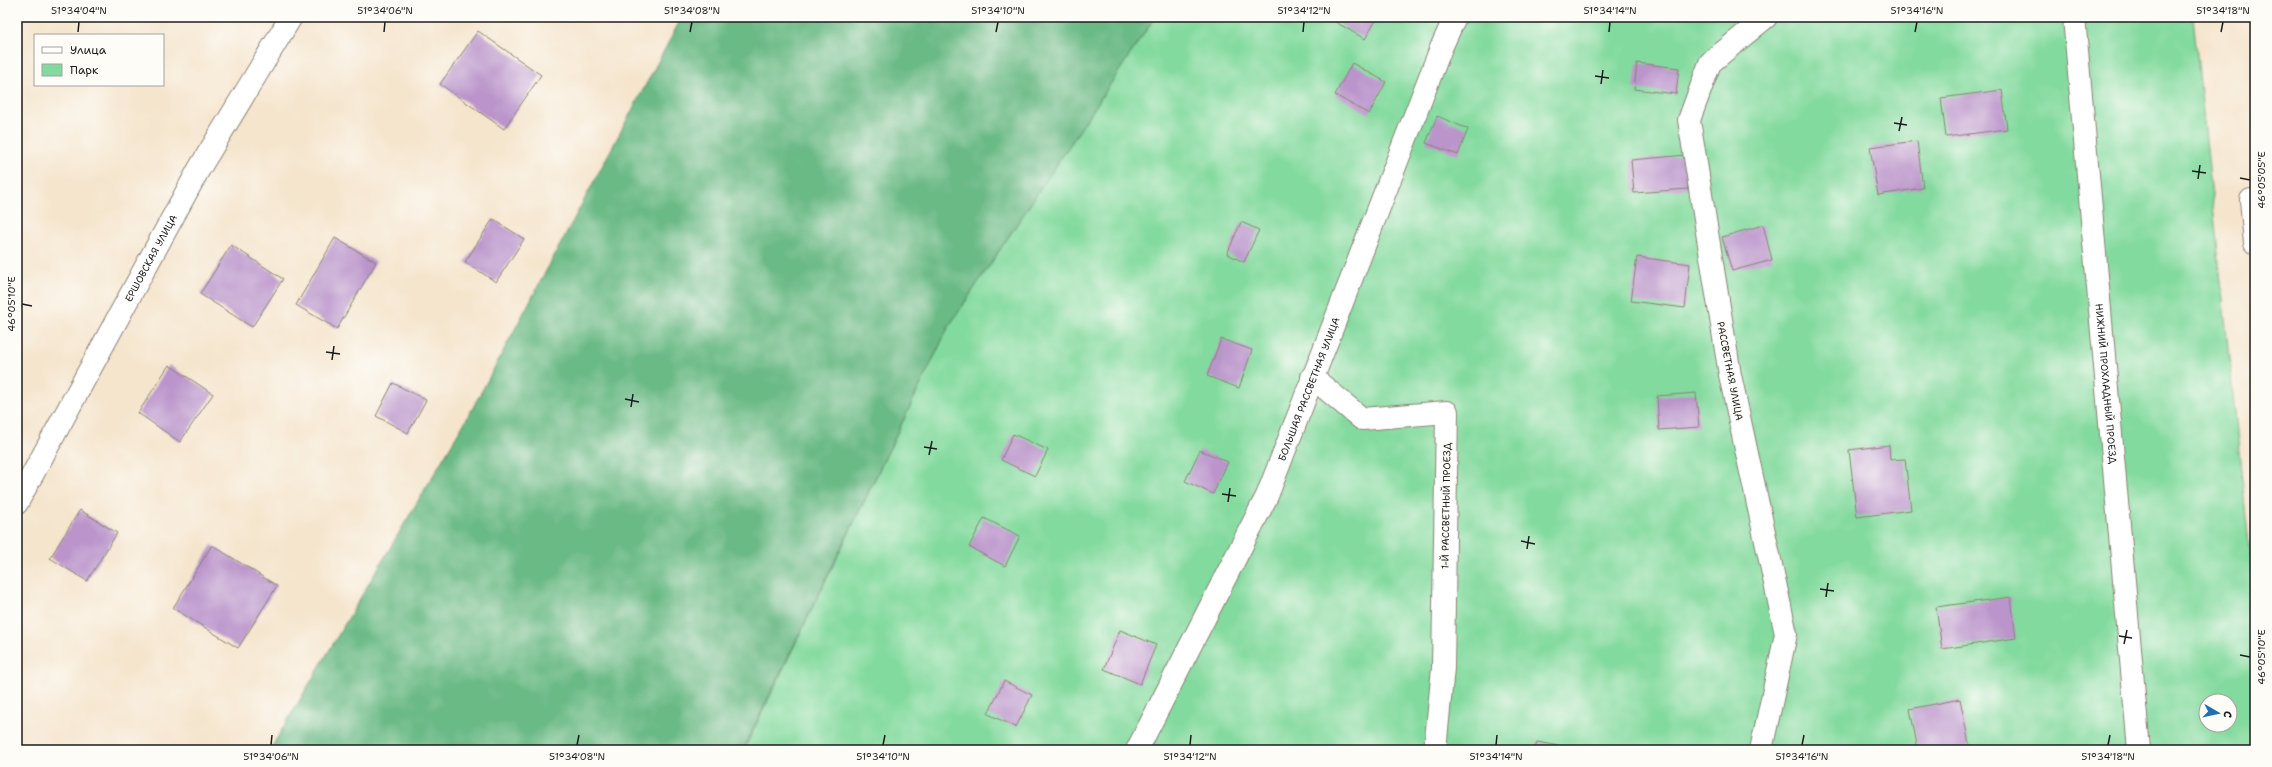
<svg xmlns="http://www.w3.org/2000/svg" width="2272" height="767" font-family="'Shantell Sans',sans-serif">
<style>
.green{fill:#83da9e;stroke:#507b5d;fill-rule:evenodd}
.forest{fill:#6aba85;stroke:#436b50}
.building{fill:#ba94cb}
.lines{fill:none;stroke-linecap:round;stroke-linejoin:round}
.minor-casing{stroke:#888074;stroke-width:24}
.minor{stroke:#fff;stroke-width:22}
.ticks{fill:none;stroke:#1c1c1c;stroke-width:1.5}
.labels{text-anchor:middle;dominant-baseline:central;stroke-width:3;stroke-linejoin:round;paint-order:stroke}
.street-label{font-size:10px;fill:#1c1c1c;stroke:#fdfcf7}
.neatline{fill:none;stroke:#1c1c1c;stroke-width:1.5}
.ticks-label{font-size:10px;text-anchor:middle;fill:#1c1c1c}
</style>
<rect width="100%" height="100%" fill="#fdfcf7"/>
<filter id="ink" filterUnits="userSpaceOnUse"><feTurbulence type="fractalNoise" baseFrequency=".025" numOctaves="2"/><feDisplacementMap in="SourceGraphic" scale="8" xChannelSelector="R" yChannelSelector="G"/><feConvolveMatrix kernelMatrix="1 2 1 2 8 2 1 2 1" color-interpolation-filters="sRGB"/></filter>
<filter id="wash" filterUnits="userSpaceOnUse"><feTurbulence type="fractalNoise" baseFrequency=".012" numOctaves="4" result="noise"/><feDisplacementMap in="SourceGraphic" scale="16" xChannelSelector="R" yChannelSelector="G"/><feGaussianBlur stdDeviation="0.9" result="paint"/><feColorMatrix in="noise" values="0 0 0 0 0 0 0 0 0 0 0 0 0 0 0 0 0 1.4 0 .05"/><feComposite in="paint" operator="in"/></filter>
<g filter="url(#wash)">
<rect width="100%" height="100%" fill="#f5e5cd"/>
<path class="green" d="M1155,17H2193L2255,602V750H744L949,326ZM2206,701H2230V725H2206Z"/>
<path class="forest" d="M682,17H1155L949,326L743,750H270L469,415Z"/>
<g id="blocks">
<path class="building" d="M1327,17H1378L1365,39Z
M478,31L541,75L504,129L440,84Z
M1352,63L1386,82L1369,114L1335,95Z
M1637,63L1679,68L1676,94L1634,89Z
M2002,90L2007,129L1946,137L1941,98Z
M1437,116L1468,129L1458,155L1426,143Z
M1917,141L1923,188L1878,195L1870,147Z
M1686,155L1688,189L1634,193L1631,160Z
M493,219L524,239L496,282L465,262Z
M1241,222L1259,230L1244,262L1227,254Z
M1763,225L1772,260L1732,271L1722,237Z
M335,238L376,262L337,329L296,305Z
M231,245L283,279L252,327L200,294Z
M1637,257L1690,264L1685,308L1631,301Z
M1221,339L1252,350L1239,388L1207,376Z
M169,365L213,394L180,442L138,413Z
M393,383L426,400L408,433L376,416Z
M1696,393L1699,427L1659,430L1657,396Z
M1013,434L1048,450L1035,476L1001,460Z
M1889,445L1890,460L1905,459L1911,510L1857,517L1849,450Z
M1200,450L1228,462L1213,494L1185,481Z
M80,510L117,533L87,581L50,558Z
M984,518L1020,536L1005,566L969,547Z
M212,545L277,586L238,648L173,608Z
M2011,597L2016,638L1942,649L1936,607Z
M1120,630L1156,645L1140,684L1104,669Z
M1004,681L1032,695L1016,727L988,714Z
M1960,699L1970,749L1918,750L1910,709Z
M1537,742L1566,747L1565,750H1535Z"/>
</g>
</g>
<g filter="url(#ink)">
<use href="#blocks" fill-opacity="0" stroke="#888074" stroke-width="1"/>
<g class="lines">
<g class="minor-casing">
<g id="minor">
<path id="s1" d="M2074,17L2139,750"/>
<path d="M2251,200L2255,243"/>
<path d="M1312,377L1362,419L1447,412L1443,668L1435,750"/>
<path id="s2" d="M17,503L199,169L291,17"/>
<path id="s3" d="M1137,750L1267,496L1441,48L1455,17"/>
<path d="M1761,750L1786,634L1730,375L1689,120L1710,63L1766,17"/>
</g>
</g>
<use href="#minor" class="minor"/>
</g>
</g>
<path class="ticks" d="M78,32L79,22M384,32L385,22M690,32L692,22M996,32L998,22M1303,32L1304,22M1609,32L1610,22M1915,32L1917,22M2221,32L2223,22M1595,76L1609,78M1601,84L1603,70M1894,123L1907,125M1899,131L1902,117M2192,171L2206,173M2240,178L2250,180M2198,179L2200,165M22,304L32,306M326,352L340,354M332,360L334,346M625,399L639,402M631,407L633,394M924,447L937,449M929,455L932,441M1222,494L1236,496M1228,502L1230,488M1521,541L1535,544M1527,549L1529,536M1820,589L1834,591M1826,597L1828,583M2119,636L2132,638M2124,644L2127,630M2240,655L2250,657M271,745L272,735M577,745L579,735M883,745L885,735M1190,745L1191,735M1496,745L1497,735M1802,745L1804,735M2108,745L2110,735"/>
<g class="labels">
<g class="street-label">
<text stroke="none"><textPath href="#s2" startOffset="279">ЕРШОВСКАЯ УЛИЦА</textPath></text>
<text transform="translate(1730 371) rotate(79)">РАССВЕТНАЯ УЛИЦА</text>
<text stroke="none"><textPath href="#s1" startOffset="368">НИЖНИЙ ПРОХЛАДНЫЙ ПРОЕЗД</textPath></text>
<text stroke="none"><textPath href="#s3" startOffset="400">БОЛЬШАЯ РАССВЕТНАЯ УЛИЦА</textPath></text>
<text transform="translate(1446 506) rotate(-89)">1-Й РАССВЕТНЫЙ ПРОЕЗД</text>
</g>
</g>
<rect width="2272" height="767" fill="none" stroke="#fdfcf7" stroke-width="44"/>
<rect x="34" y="34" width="130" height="52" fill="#fdfcf7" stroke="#a3a29f"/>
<rect x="42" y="47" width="20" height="6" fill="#ffffff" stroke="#a3a29f"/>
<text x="70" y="54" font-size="12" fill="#1c1c1c">Улица</text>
<rect x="42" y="64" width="20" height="12" fill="#83da9e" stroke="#a3a29f"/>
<text x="70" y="74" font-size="12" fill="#1c1c1c">Парк</text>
<g transform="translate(2218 713) rotate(99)"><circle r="19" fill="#fdfcf7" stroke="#a3a29f"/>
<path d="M0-3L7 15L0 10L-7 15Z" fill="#1f6fb2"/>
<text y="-6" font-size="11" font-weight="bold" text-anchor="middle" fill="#1c1c1c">С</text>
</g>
<rect x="22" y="22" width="2228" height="723" class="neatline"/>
<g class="ticks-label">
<text x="79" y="14">51°34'04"N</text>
<text x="385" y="14">51°34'06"N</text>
<text x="692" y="14">51°34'08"N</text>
<text x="998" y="14">51°34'10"N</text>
<text x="1304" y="14">51°34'12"N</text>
<text x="1610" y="14">51°34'14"N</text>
<text x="1917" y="14">51°34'16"N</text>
<text x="2223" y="14">51°34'18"N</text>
<text transform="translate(2261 180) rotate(-90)" y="4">46°05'05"E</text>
<text transform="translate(11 304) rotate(-90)" y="4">46°05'10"E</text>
<text transform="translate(2261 657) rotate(-90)" y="4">46°05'10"E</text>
<text x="271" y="760">51°34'06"N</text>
<text x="577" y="760">51°34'08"N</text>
<text x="883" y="760">51°34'10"N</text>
<text x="1190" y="760">51°34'12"N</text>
<text x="1496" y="760">51°34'14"N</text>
<text x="1802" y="760">51°34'16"N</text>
<text x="2108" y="760">51°34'18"N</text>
</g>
</svg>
